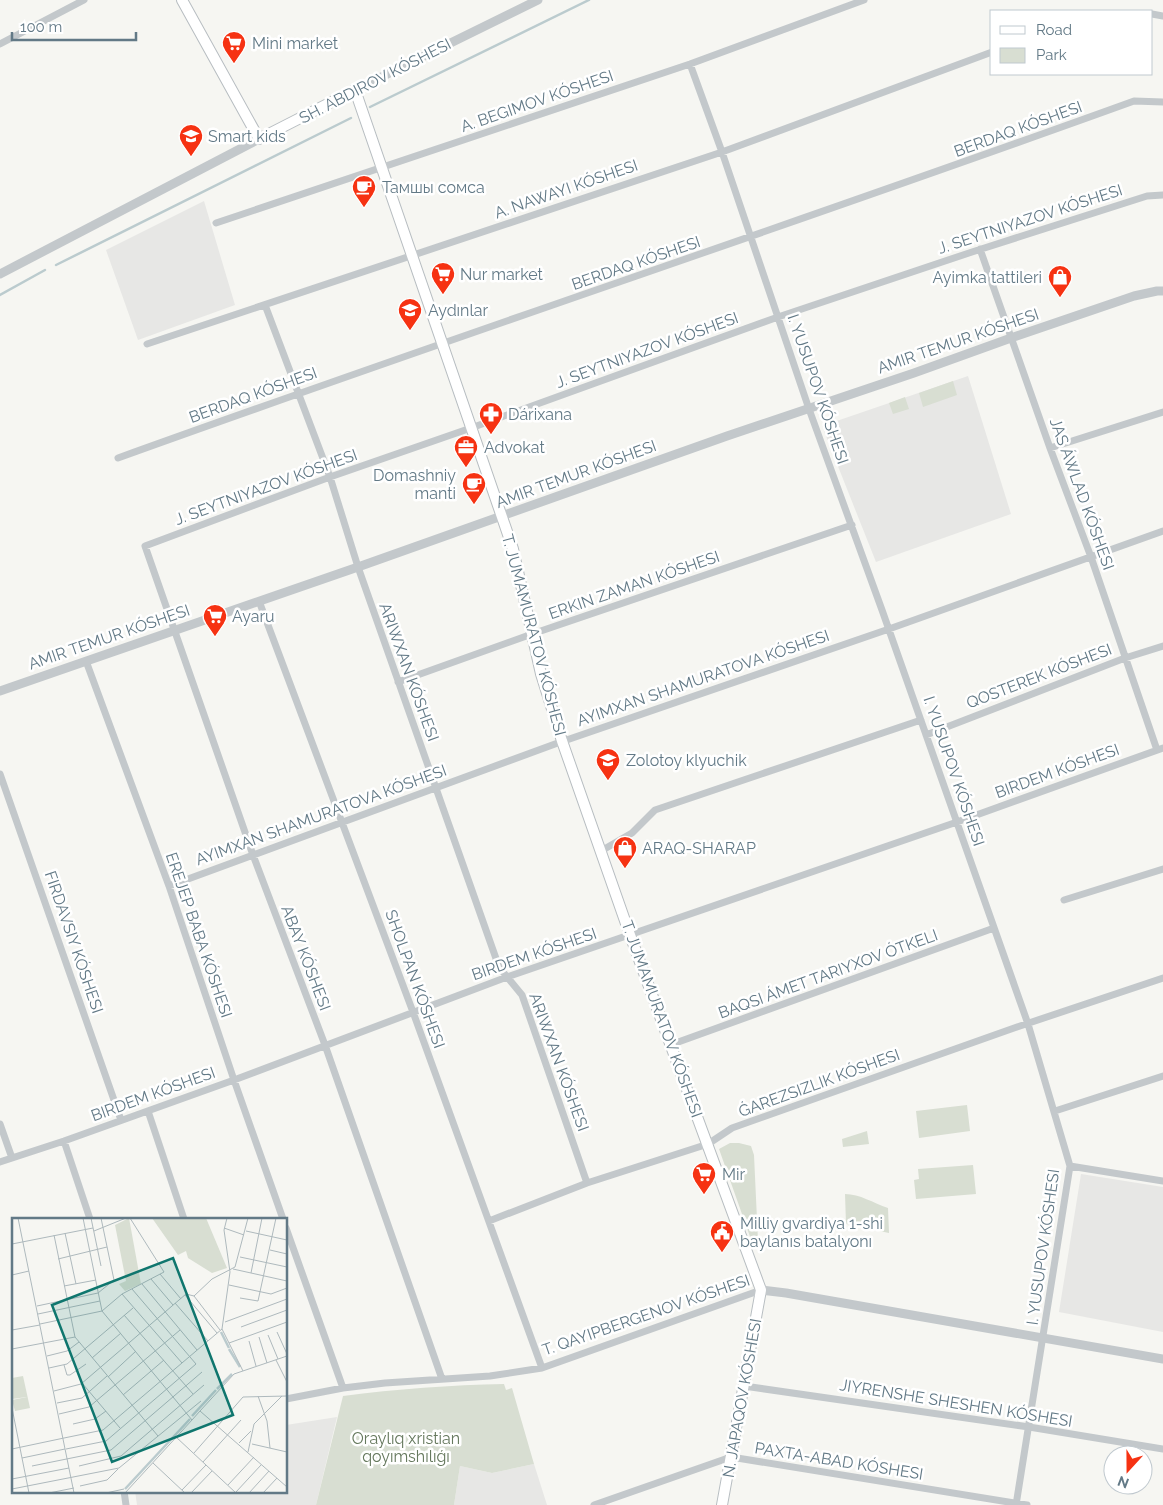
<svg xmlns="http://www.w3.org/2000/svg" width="1163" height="1505" font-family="Raleway,sans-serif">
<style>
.built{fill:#e7e7e5}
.green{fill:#d8ded2}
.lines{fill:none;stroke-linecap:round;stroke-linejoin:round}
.stream{stroke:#bbcbce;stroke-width:2.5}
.secondary-casing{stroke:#b7bdc1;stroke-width:12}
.minor{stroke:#c3c8cb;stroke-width:7}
.tertiary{stroke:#c3c8cb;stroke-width:9}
.secondary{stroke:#fff;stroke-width:10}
.labels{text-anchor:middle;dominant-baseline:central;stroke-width:5;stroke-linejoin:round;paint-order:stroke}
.poi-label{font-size:16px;fill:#627986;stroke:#fff;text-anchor:start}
.street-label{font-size:16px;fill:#627986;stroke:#fff}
.park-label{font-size:16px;fill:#65785d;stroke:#fff}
.inset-river{fill:none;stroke:#bbcbce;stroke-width:2.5}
.inset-road{fill:none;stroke:#aeb9bd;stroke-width:1}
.view{fill:#0f766e;fill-opacity:0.15;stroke:#0f766e;stroke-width:2.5}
.inset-edge{fill:none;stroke:#627986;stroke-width:2.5}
</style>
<rect width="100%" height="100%" fill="#f6f6f2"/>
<path class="built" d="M204,201L235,305L138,340L106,250Z
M968,376L1011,514L876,562L822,426Z
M1081,1174L1163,1187V1332L1059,1312Z
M337,1417L316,1505H137L135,1491H286V1425Z
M534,1464L547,1505H454L460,1466L492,1473Z"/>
<path class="green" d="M953,381L957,395L923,407L919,393Z
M905,397L909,409L893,414L889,403Z
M967,1105L970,1131L919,1138L916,1111Z
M867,1131L869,1144L843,1147L842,1139Z
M730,1143H739L751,1146L754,1155L758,1241L754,1248L719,1149Z
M973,1165L976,1194L916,1199L914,1180L919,1179L918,1169Z
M845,1194C860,1194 873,1203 888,1208L889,1233L846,1224Z
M504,1384L506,1390L512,1388L534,1464L492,1473L460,1466L454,1505H316L343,1396C396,1389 451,1385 504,1384Z"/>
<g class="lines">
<path class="stream" d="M370,107L589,0
M56,265L351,118
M0,295L45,270"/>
<g class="secondary-casing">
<path id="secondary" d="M182,0L259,139L355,90L513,549L541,674L562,741L630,935L761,1290L722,1505"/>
</g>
<path class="minor" d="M1152,14L1163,16
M0,44L84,0
M690,64L722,152L809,409L882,610L1028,1024L1070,1166L1016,1505
M216,223L690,64L864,0
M980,249L1050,448L1091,557L1157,750
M265,305L330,477L358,567L499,967L522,995L587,1183
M147,344L722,152L992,52
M1050,448L1163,412
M118,458C456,336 797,223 1134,101L1163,102
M259,601L413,1012L542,1368
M86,661L169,886L234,1080L283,1219
M398,682L532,634L852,525
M926,735L1125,658L1163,646
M0,774L121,1120
M601,851L632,833L655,810L921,720
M169,886L555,744L889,629L1163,531
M1064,900L1163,869
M670,1045L994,928
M148,1111L184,1219
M1055,1111L1163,1076
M0,1124L12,1158
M64,1141L90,1219
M0,1162L64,1141L234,1080L507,977L957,822L1163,748
M1070,1166L1163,1181
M489,1221L587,1183L708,1144L732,1128L1017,1027L1163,978
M286,1228L343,1388
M442,1379L325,1045L253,855L145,546L330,477L471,428L778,317L972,252L1147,196L1163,195
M744,1386L1029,1427L1163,1449
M286,1399L343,1388L385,1383L490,1376L542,1368L761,1290
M124,1491L126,1505
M594,1505L731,1457L1027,1505"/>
<path class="tertiary" d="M355,90L538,0
M0,274L259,139
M0,691L358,567L727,436L914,373L1011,338L1134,296L1157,291H1163
M761,1290L786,1293L1163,1359"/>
<use href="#secondary" class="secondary"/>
</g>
<defs>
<g id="supermarket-pin" transform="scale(1.25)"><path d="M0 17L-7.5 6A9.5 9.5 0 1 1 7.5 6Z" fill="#f63212" stroke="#fff"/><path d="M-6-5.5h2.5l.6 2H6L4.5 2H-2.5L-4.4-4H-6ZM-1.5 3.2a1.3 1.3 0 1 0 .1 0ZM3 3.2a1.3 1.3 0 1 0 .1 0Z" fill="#fff"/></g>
<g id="school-pin" transform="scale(1.25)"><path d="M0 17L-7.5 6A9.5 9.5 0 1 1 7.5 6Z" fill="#f63212" stroke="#fff"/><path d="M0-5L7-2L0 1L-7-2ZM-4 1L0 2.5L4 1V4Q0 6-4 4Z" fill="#fff"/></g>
<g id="cafe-pin" transform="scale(1.25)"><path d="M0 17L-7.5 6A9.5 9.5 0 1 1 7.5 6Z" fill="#f63212" stroke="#fff"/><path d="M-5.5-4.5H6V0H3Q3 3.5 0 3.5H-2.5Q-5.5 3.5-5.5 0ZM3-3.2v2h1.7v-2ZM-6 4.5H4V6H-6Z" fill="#fff"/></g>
<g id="shop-pin" transform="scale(1.25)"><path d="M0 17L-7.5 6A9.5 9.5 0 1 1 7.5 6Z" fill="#f63212" stroke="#fff"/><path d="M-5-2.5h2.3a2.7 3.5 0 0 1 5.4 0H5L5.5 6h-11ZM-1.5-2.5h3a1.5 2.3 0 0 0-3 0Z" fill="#fff"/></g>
<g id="pharmacy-pin" transform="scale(1.25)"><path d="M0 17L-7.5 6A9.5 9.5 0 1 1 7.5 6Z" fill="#f63212" stroke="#fff"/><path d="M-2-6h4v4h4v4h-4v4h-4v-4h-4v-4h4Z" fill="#fff"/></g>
<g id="office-pin" transform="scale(1.25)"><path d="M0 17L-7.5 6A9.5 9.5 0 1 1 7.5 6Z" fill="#f63212" stroke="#fff"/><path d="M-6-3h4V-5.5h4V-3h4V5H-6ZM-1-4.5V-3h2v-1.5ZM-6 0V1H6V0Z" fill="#fff"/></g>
<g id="civic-pin" transform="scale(1.25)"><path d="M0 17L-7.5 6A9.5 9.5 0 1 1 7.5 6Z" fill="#f63212" stroke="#fff"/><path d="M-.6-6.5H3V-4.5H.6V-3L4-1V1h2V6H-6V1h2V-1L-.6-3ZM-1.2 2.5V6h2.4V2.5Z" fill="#fff"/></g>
</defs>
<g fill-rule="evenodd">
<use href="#supermarket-pin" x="234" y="43"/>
<use href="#school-pin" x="191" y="136"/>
<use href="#cafe-pin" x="364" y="187"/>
<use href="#supermarket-pin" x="443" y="274"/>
<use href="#shop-pin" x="1060" y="277"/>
<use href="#school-pin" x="410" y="310"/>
<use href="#pharmacy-pin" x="491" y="414"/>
<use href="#office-pin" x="466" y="447"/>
<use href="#cafe-pin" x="474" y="484"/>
<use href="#supermarket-pin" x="215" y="616"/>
<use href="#school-pin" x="608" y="760"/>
<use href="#shop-pin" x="625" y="848"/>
<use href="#supermarket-pin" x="704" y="1174"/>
<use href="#civic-pin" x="722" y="1232"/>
</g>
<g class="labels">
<g class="poi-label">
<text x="252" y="43">Mini market</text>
<text x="208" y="136">Smart kids</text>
<text x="382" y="187">Тамшы сомса</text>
<text x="460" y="274">Nur market</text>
<text x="1042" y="277" text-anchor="end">Ayimka tattileri</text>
<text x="428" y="310">Aydınlar</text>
<text x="508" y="414">Dárixana</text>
<text x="484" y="447">Advokat</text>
<text x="456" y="475" text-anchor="end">Domashniy<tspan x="456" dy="18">manti</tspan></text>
<text x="232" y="616">Ayaru</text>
<text x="626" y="760">Zolotoy klyuchik</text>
<text x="642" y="848">ARAQ-SHARAP</text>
<text x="722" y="1174">Mir</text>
<text x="740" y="1223">Milliy gvardiya 1-shi<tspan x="740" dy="18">baylanıs batalyonı</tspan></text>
</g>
<g class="street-label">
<text transform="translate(375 81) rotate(-27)">SH. ABDIROV KÓSHESI</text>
<text transform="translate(537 101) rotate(-19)">A. BEGIMOV KÓSHESI</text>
<text transform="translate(1018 129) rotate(-20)">BERDAQ KÓSHESI</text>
<text transform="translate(566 189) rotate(-19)">A. NAWAYI KÓSHESI</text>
<text transform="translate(1030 219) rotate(-18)">J. SEYTNIYAZOV KÓSHESI</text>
<text transform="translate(636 263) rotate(-19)">BERDAQ KÓSHESI</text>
<text transform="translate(958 341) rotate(-19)">AMIR TEMUR KÓSHESI</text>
<text transform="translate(647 350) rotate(-20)">J. SEYTNIYAZOV KÓSHESI</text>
<text transform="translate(818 389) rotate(71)">I. YUSUPOV KÓSHESI</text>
<text transform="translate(253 395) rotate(-20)">BERDAQ KÓSHESI</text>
<text transform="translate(576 474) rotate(-20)">AMIR TEMUR KÓSHESI</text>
<text transform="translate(266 487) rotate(-20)">J. SEYTNIYAZOV KÓSHESI</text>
<text transform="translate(1082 494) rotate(70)">JAS ÁWLAD KÓSHESI</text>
<text transform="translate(634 585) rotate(-19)">ERKIN ZAMAN KÓSHESI</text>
<text transform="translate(534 635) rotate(75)">T. JUMAMURATOV KÓSHESI</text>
<text transform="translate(109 637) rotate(-19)">AMIR TEMUR KÓSHESI</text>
<text transform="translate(409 672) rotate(70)">ARIWXAN KÓSHESI</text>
<text transform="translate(1039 676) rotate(-21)">QOSTEREK KÓSHESI</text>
<text transform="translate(703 678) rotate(-19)">AYIMXAN SHAMURATOVA KÓSHESI</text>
<text transform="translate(954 771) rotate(71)">I. YUSUPOV KÓSHESI</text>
<text transform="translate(1057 771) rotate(-20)">BIRDEM KÓSHESI</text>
<text transform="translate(321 815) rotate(-20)">AYIMXAN SHAMURATOVA KÓSHESI</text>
<text transform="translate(199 935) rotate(71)">EREJEP BABA KÓSHESI</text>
<text transform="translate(74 942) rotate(71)">FIRDAVSIY KÓSHESI</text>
<text transform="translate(534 954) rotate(-19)">BIRDEM KÓSHESI</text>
<text transform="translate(306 958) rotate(69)">ABAY KÓSHESI</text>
<text transform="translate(828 974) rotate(-20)">BAQSI ÁMET TARIYXOV ÓTKELI</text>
<text transform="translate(415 979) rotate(70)">SHOLPAN KÓSHESI</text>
<text transform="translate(662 1019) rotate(70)">T. JUMAMURATOV KÓSHESI</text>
<text transform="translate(559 1062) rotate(70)">ARIWXAN KÓSHESI</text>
<text transform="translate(819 1083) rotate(-20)">ǴAREZSIZLIK KÓSHESI</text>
<text transform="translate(153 1094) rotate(-20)">BIRDEM KÓSHESI</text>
<text transform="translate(1043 1247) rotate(-82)">I. YUSUPOV KÓSHESI</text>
<text transform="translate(646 1315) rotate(-19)">T. QAYIPBERGENOV KÓSHESI</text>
<text transform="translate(742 1398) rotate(-80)">N. JAPAQOV KÓSHESI</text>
<text transform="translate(956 1403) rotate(9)">JIYRENSHE SHESHEN KÓSHESI</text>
<text transform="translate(839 1461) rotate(9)">PAXTA-ABAD KÓSHESI</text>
</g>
<g class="park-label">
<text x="406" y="1438">Oraylıq xristian<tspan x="406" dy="18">qoyımshılıǵı</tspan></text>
</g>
</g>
<g transform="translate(12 1218)">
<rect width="275" height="275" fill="#f6f6f2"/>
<path d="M117,0L129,66L113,73L107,66L114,63L103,7ZM140,0H194L215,50L200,55L176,40L174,33L166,37ZM11,158L18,190L3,193L0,182L15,179L0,181V160Z" fill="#d8ded2"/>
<path class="inset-river" d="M209,114L217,130M217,131L228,149M205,171L220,156M180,198L204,172M139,243L178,201M113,271L139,243"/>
<path class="inset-road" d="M6,0L62,275M71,0L90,93L180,202L188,193L275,269M79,0L89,48M212,10L232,17M82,13L114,0M234,13L275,22M53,15L64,66M42,17L63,119L146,218M0,26L81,10M258,32L275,36M228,39L275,49M46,41L95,29M221,51L275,63M239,55L250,0M148,56L169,81M0,57L17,53M139,61L161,87M130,66L185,132M217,67L259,76L275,70M52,68L84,62M110,76L170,145M173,77L205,115M182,78L208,112M228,80L246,83L264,0M163,85L196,123M25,88L86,75L102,62L89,0M26,96L88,83M112,97L181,176M213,104L275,81M28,106L90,93L110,76L152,54L118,0M229,109L275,92M210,111L231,153M0,112L28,107M265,114L275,136M256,117L266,141M247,119L255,145M237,123L244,148M217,125L275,104M0,131L63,119M35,138L55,133L67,124M80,140L109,115M264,142L275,164M52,147L55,157H58L74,146M37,150L55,146L121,90M96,159L124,133M70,165L108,210M42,173L69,166L174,76L182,78L200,61L223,49L236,0M111,177L152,142M246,178L255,203L258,230M45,185L70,180L95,158M0,190L8,230M188,193L222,156L275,138M47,196L77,189L168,112M61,206L83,201L94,193M164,219L224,275M52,220L91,212L210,111L218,54L212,12L215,0M227,225L239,213M240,226L275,234M8,230L17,275M0,231L52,220M54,231L94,223L184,146L120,71M236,234L242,206L270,178M182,235L231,179L275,178M10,240L53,231M191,244L229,202M141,245L173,275M20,248L99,232L190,154M67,248L109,238L192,167M0,261L57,250M216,267L242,239M68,268L95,262L106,251M0,271L107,250L189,183M170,272L194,247M224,274L249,247M37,275L62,270M94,275L112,271M113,275L180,202M179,275L200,253M237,275L257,253M251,275L265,260"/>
<path class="view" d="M161,40L221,197L100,244L40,87Z"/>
<rect width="275" height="275" class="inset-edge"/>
</g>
<rect x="990" y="10" width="162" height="65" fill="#ffffff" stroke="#c0c9cf"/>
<rect x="1000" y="26" width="25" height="8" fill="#ffffff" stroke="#c0c9cf"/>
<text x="1036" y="35" font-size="15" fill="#627986">Road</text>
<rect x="1000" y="48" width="25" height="15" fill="#d8ded2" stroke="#c0c9cf"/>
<text x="1036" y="60" font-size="15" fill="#627986">Park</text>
<g transform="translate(1128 1470) rotate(201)"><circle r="24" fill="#ffffff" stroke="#c0c9cf"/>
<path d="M0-4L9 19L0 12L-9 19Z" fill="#f63212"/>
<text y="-8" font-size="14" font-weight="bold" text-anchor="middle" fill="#627986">N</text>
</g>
<path d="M12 32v8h124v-8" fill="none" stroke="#627986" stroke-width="2.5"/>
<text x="20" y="32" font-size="15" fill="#627986" stroke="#ffffff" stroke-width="4" paint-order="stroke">100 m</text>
</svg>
